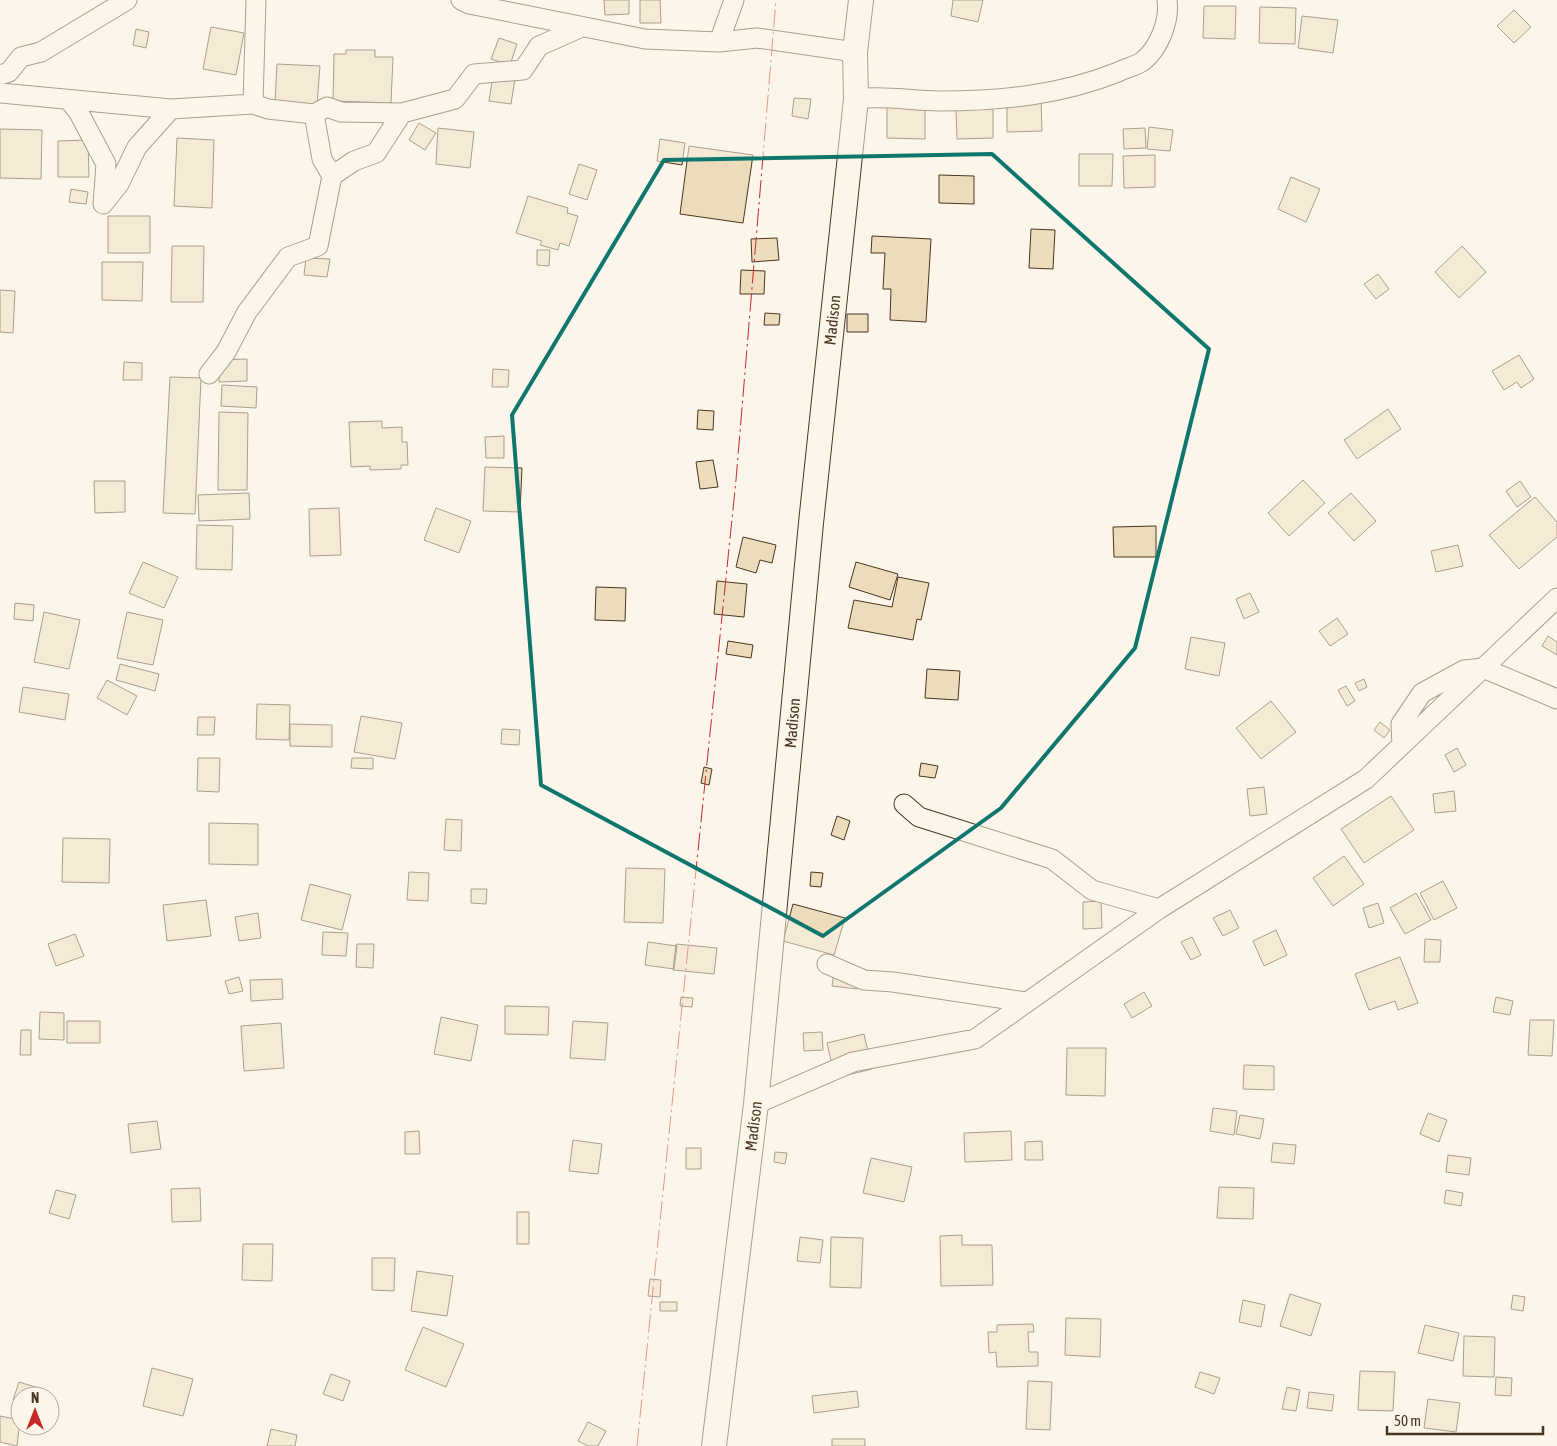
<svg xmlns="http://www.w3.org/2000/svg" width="1557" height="1446" font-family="'Asap Condensed',sans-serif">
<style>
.building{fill:#ecdcbc;stroke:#4a3520}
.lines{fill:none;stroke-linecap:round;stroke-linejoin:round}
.minor-casing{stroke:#4a3520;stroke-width:21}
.tertiary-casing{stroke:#4a3520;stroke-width:26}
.minor{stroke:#fbf6e9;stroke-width:19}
.tertiary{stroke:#fbf6e9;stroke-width:24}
.power{stroke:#c62828;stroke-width:1;stroke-dasharray:18 4 2.5 4;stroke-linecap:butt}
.marked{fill:none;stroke:#0f766e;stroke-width:4;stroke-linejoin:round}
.labels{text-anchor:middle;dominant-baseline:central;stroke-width:4;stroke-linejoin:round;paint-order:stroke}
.street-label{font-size:16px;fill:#4a3520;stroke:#fbf6e9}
</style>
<rect width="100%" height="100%" fill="#fbf6e9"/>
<path class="building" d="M604,0H629V14L605,15Z
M640,0H660L661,23H640Z
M953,0H983L978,22L951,16Z
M1204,6H1236L1235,39L1203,38Z
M1260,7L1296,8L1295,44L1259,43Z
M1514,10L1531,27L1514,43L1497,26Z
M1302,16L1338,20L1333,53L1298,48Z
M211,27L244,33L236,75L203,69Z
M136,29L149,32L146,48L133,45Z
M499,38L517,44L510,65L491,59Z
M346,50H375V57H393L391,103L333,101L334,54H346Z
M277,64L320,66L317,105L275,102Z
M493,75L515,79L511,104L489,101Z
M1041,97L1042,131L1007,132V98Z
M794,98L811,99L808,119L792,116Z
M887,104L925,105V139L887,138Z
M993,109V138L957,139L956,110Z
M419,123L436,133L425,150L409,140Z
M1149,127L1173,130L1170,151L1147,149Z
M438,128L474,132L470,168L436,164Z
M1145,128L1146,148L1124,149L1123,129Z
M0,129L42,130L41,179L0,178Z
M177,138L214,140L212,208L174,206Z
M660,139L685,143L682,165L657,161Z
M88,140L89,177H58V141Z
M689,146L753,155L743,223L680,214Z
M1079,154H1113L1112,186H1079Z
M1155,155V187L1124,188L1123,156Z
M579,164L597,170L587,200L569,194Z
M939,175L974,176V204L939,203Z
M1291,177L1320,189L1306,222L1278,209Z
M71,189L88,192L86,204L69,202Z
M528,196L568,208L567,213L578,216L569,246L560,243L558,250L540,245L542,241L516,233Z
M108,216H150V253H108Z
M1031,229L1055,230L1053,269L1029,268Z
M872,236L931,239L926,322L890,320L891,289H883L885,253H871Z
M777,238L779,260L752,262L751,239Z
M172,246H204L203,302H171Z
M1462,246L1486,272L1459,298L1435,272Z
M537,250H550L549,266L537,265Z
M306,258L330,259L327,277L304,275Z
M102,262H143L142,301L102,300Z
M741,270L765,271L764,294H740Z
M1378,274L1389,289L1376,299L1364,284Z
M0,290L15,291L13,333L0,332Z
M765,313L780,314L779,325H764Z
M847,314H868V332H847Z
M1519,355L1534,379L1521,388L1517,382L1504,390L1492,371Z
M247,359V381L219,382V360Z
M124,362L142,363V380H123Z
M493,369L509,370L508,387H492Z
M170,377L201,378L195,514L163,513Z
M222,385L257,387L256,408L221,406Z
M1388,409L1401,429L1357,459L1344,440Z
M698,410L714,411L713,430L697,429Z
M219,412L248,413L247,490H218Z
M382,421V428L402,427V442H407L408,465H401V469L370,470V466L351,467L349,422Z
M504,436V458H486L485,437Z
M713,460L718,487L700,489L696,462Z
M485,467L522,468L520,512L483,511Z
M1303,480L1325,503L1289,536L1268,513Z
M94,481H125V512L95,513Z
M1520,481L1531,497L1517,507L1506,491Z
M249,493L250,519L199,521L198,495Z
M1351,493L1376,521L1354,541L1328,513Z
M1535,497L1557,522V537L1519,569L1489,535Z
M339,508L341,555L310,556L309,509Z
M436,508L471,521L459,553L424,540Z
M197,525L233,526L232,570L196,569Z
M1156,526V557H1114L1113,527Z
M743,537L776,545L772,563L760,560L756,573L736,567Z
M1458,545L1463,566L1436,572L1431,551Z
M143,562L178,577L164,608L129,593Z
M856,562L898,574L890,600L849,587Z
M898,577L929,583L921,620L917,619L913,640L848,628L854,600L892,607Z
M717,581L747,584L744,617L714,614Z
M596,587L626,588L625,621L595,620Z
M1250,593L1259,612L1244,619L1236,599Z
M15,603L34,605L33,621L14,619Z
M44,612L80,620L69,669L34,662Z
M127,612L163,620L153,665L117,658Z
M1337,618L1348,634L1330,646L1319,631Z
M1548,636L1557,642V655L1542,646Z
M1191,637L1225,643L1219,676L1185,669Z
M728,641L753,645L751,658L726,654Z
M120,664L159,674L155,691L116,680Z
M927,669L960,671L958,700L925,698Z
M1364,679L1367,687L1359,691L1355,683Z
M107,680L137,696L127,715L97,698Z
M1346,686L1355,701L1347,706L1338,690Z
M23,687L69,694L65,720L19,712Z
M1271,701L1296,732L1261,759L1236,728Z
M257,704L290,705L289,740L256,739Z
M361,716L402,723L395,759L354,752Z
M198,717H215L214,735H197Z
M1380,722L1390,730L1384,738L1374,730Z
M290,724L332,725V747L290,746Z
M502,729L520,730L519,745L501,744Z
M1457,748L1466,765L1454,772L1445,755Z
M198,758H220L219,792L197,791Z
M352,758H373V769L351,768Z
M921,763L938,766L935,778L919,776Z
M704,767L712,769L709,785L701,783Z
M1264,787L1267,814L1250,816L1247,789Z
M1454,791L1456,811L1435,813L1433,794Z
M1391,796L1414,830L1364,863L1341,829Z
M837,816L850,821L844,840L831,835Z
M446,819L462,820L461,851L444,850Z
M209,823L258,824V865L209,864Z
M63,838L110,839L109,883L62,882Z
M1344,856L1364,884L1333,906L1313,878Z
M626,868L665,869L663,923L624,922Z
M409,872L429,873L428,901L407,900Z
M811,872L823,873L821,887L810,886Z
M1443,881L1457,908L1434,920L1420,893Z
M310,884L351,895L342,930L301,920Z
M471,889H487L486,904L471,903Z
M1416,893L1431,920L1405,934L1390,908Z
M206,900L211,936L167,941L163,905Z
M1101,901L1102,928L1083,929V902Z
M1378,903L1384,923L1369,928L1363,908Z
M793,904L845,918L834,955L783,941Z
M1230,910L1239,928L1223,936L1213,918Z
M258,913L261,938L239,941L235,917Z
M1276,930L1287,955L1264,966L1253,941Z
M323,932L348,933L346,956L322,955Z
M75,934L84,956L56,966L48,944Z
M1192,937L1201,955L1191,960L1181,942Z
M1425,939L1441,940L1440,962H1424Z
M648,942L677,946L674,969L645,965Z
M357,944H374L373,968L356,967Z
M676,944L717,948L714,974L673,970Z
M1400,957L1418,1003L1398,1010L1395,1001L1369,1010L1355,974Z
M834,972L859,975L857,989L832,986Z
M239,977L243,991L229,994L225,981Z
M282,979L283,999L251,1001L250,980Z
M1144,992L1152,1006L1132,1018L1124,1004Z
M681,997L693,998L692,1007L680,1006Z
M1496,997L1513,1001L1510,1015L1493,1012Z
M505,1006L549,1007L548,1035L505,1034Z
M40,1012L64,1013V1040L39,1039Z
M441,1017L478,1025L471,1061L434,1054Z
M1530,1020H1554L1552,1056L1528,1055Z
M67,1021H100V1043H67Z
M573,1021L608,1023L605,1060L570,1058Z
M281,1023L284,1068L244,1071L241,1026Z
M21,1030H31V1055H20Z
M822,1032L823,1050L804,1051L803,1033Z
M864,1034L872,1069L835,1078L827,1043Z
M1067,1048H1106L1105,1096L1066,1095Z
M1244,1065L1274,1066V1090L1243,1089Z
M1213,1108L1237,1111L1234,1135L1210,1131Z
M1428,1113L1447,1120L1439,1142L1420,1134Z
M1240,1115L1264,1119L1260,1139L1236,1134Z
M157,1121L161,1149L131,1153L128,1124Z
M419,1131L420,1154H405V1132Z
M1011,1131L1012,1160L965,1162L964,1133Z
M573,1140L602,1144L598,1174L569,1171Z
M1042,1141L1043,1160H1025V1142Z
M1273,1143L1296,1145L1294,1164L1271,1162Z
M686,1148H701V1169H686Z
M775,1152L787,1153L785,1164L774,1162Z
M1448,1155L1471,1158L1469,1175L1446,1172Z
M871,1158L912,1167L904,1202L863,1193Z
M1219,1187L1254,1188L1253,1219L1217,1218Z
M200,1188L201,1221L172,1222L171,1189Z
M56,1190L76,1195L69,1219L49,1213Z
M1446,1190L1463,1193L1461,1206L1444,1203Z
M517,1212H529V1244H517Z
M962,1235V1245H992L993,1285L941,1286L940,1236Z
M800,1237L823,1240L820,1263L797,1261Z
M831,1237L863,1238L861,1288L830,1287Z
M243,1244H273L272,1281L242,1280Z
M372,1258H395L394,1291L372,1290Z
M417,1271L453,1276L447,1316L411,1311Z
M650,1279L661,1280L660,1297L648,1296Z
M1290,1294L1321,1304L1311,1336L1280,1326Z
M1513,1295L1525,1297L1523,1311L1511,1309Z
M1243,1300L1265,1305L1261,1327L1239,1322Z
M660,1302H677V1311H660Z
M1066,1318L1101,1319L1100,1357L1065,1355Z
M1033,1324L1034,1332H1028L1029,1352H1038V1366L997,1367L996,1352L989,1353L988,1332H997V1325Z
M1425,1325L1459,1333L1453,1361L1418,1353Z
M423,1327L464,1344L446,1387L405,1370Z
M1464,1336L1495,1337L1494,1377L1463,1376Z
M152,1368L193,1379L183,1416L143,1406Z
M1360,1371L1395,1372L1393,1411L1358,1410Z
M1200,1372L1220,1378L1214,1394L1195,1387Z
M331,1374L350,1381L343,1401L323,1394Z
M1496,1377L1512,1378L1511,1396L1495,1395Z
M1028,1381L1052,1382L1050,1430L1026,1429Z
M19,1382L42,1389L40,1396H20V1402L13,1400Z
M1287,1387L1300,1390L1296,1411L1282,1409Z
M857,1391L859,1407L814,1413L812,1396Z
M1309,1392L1334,1395L1332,1411L1307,1408Z
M1428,1399L1460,1403L1456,1432L1424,1428Z
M0,1416L20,1420L17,1446L0,1442Z
M588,1422L606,1431L598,1446H588L578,1441Z
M271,1429L297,1435L295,1446H267Z
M832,1439H865V1446H832Z"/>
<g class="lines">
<g class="minor-casing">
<path id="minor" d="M461,0L469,4L645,39L719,42L757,38L855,52
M719,42L734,0
M0,75L9,72L21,57L41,52L127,0
M0,93L171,109L253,104L256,0
M856,99C883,95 912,101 939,101C1001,101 1061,95 1118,72C1126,68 1136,66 1143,61C1159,48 1170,21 1167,0
M69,100L79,113L106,164L103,204L119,184L137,147L171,109
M314,114L327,107L341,112L402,113
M332,176L354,161L376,153L402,113L455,99L474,74L523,70L539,46L582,27
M209,374L226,352L247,312L288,257L318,246L332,176L322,159L314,114L268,109L253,104
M1402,745L1401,724L1422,693L1464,670L1483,668L1557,699
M904,804L919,817L1052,859L1092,890L1159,909
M827,964L864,980L893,982L1026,1002
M756,1104L853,1062L975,1039L1159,909L1366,779L1557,598"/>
</g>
<g class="tertiary-casing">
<path id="tertiary" d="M714,1446L756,1104L811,523L856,99L855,52L861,0"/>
</g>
<use href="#minor" class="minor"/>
<use href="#tertiary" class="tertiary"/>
<path class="power" d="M637,1446L736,480L776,0"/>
</g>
<path d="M0 0H1557V1446H0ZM992,154L1209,349L1135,648L1001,808L823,936L541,785L512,415L664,160Z" fill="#fbf6e9" fill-opacity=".55" fill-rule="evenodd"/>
<path class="marked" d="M992,154L1209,349L1135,648L1001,808L823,936L541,785L512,415L664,160Z"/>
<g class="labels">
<g class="street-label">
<text transform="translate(832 320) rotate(-84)">Madison</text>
<text transform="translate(792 723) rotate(-85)">Madison</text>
<text transform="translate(753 1126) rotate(-83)">Madison</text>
</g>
</g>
<g transform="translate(35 1411)"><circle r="24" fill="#fbf6e9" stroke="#b4a999"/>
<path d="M0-4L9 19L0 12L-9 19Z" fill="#c62828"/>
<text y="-8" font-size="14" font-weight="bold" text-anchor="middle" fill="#4a3520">N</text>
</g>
<path d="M1387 1426v8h156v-8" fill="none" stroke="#4a3520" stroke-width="2.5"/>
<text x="1394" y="1426" font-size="15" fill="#4a3520" stroke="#fbf6e9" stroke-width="4" paint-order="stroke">50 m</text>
</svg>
